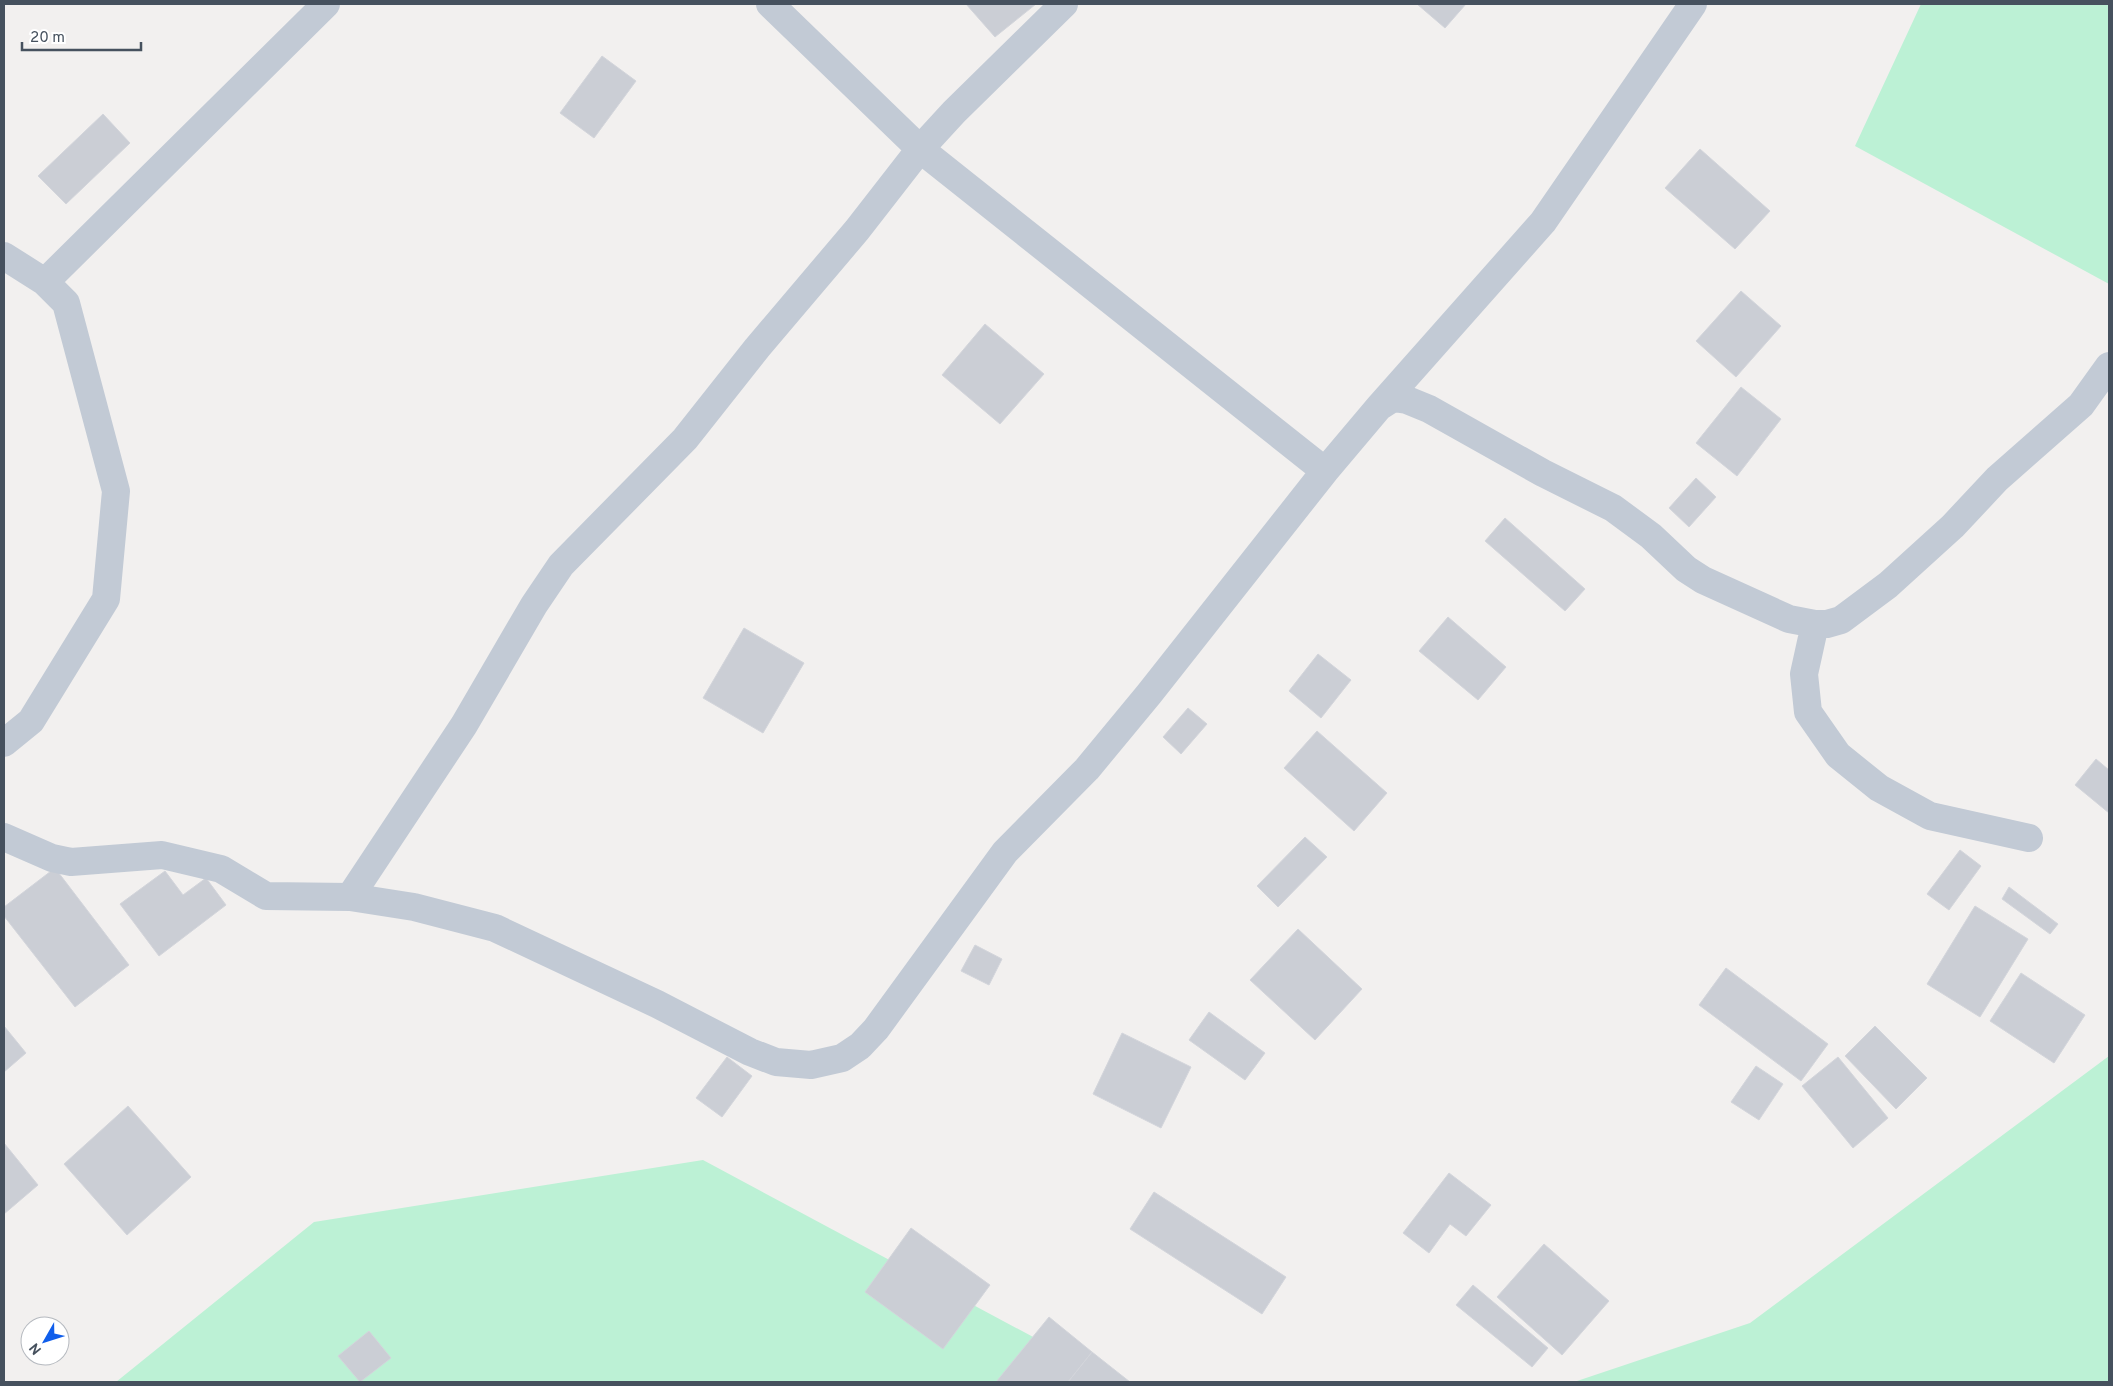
<svg xmlns="http://www.w3.org/2000/svg" width="2113" height="1386" font-family="Overpass,sans-serif">
<style>
.green{fill:#bcf1d5}
.building{fill:#cbced5;stroke:#d3d5db}
.lines{fill:none;stroke-linecap:round;stroke-linejoin:round}
.street{stroke:#c2cad5;stroke-width:28}
</style>
<rect width="100%" height="100%" fill="#f2f0ef"/>
<path class="green" d="M1921,4H2109V284L1855,146Z
M2109,1056V1382H1574L1750,1323Z
M703,1160L1117,1382H116L314,1222Z"/>
<path class="building" d="M966,4H1036L995,37Z
M1417,4H1466L1445,28Z
M602,56L636,81L594,138L560,113Z
M103,114L130,143L66,204L38,176Z
M1700,149L1770,211L1735,249L1665,188Z
M1741,291L1781,326L1736,377L1696,341Z
M985,324L1044,374L1000,424L942,375Z
M1741,387L1781,419L1737,476L1696,443Z
M1696,478L1716,497L1689,527L1669,508Z
M1505,518L1585,589L1565,611L1485,541Z
M1448,617L1506,667L1478,700L1419,651Z
M744,628L804,663L763,733L703,698Z
M1318,654L1351,680L1321,718L1289,691Z
M1188,708L1207,724L1181,754L1163,737Z
M1317,731L1387,793L1354,831L1284,768Z
M2096,759L2109,770V813L2075,785Z
M1305,837L1327,857L1278,907L1257,886Z
M1960,850L1981,866L1949,910L1927,894Z
M55,868L129,965L75,1007L4,916V907Z
M165,871L183,895L206,878L226,905L159,956L120,904Z
M2009,887L2058,924L2050,934L2002,899Z
M1975,906L2028,939L1980,1017L1927,984Z
M1298,929L1362,989L1315,1040L1250,980Z
M975,945L1002,959L989,985L961,971Z
M1726,968L1828,1044L1801,1081L1699,1005Z
M2021,973L2085,1015L2054,1063L1990,1021Z
M1209,1012L1265,1053L1245,1080L1189,1040Z
M4,1026L26,1053L4,1072Z
M1875,1026L1927,1078L1896,1109L1845,1056Z
M1122,1033L1191,1067L1161,1128L1093,1094Z
M727,1057L752,1076L722,1117L696,1098Z
M1838,1057L1888,1118L1853,1148L1802,1086Z
M1756,1066L1783,1084L1759,1120L1731,1102Z
M128,1106L191,1177L127,1235L64,1164Z
M4,1143L38,1185L4,1214Z
M1449,1173L1491,1205L1466,1236L1450,1224L1429,1253L1403,1233Z
M1154,1192L1286,1277L1262,1314L1130,1229Z
M911,1228L990,1285L943,1349L865,1292Z
M1544,1244L1609,1301L1562,1355L1497,1297Z
M1473,1285L1548,1348L1532,1367L1456,1305Z
M1049,1317L1092,1352L1068,1382H996Z
M369,1331L391,1358L360,1382L338,1356Z
M1092,1352L1130,1382H1068Z"/>
<g class="lines">
<path class="street" d="M770,4L920,149L1325,471
M4,256L45,282L66,303L116,491L106,599L31,721L4,743
M45,282L326,4
M1379,407L1543,222L1693,4
M1815,624L1804,674L1808,712L1838,755L1879,788L1930,816L2029,838
M4,837L52,858L71,862L162,855L221,869L266,896L350,897L414,907L495,928L657,1004L750,1052L776,1062L811,1065L842,1058L860,1046L876,1029L1005,852L1087,769L1149,694L1325,471L1379,407L1393,398L1407,400L1429,409L1543,473L1613,508L1651,536L1686,569L1703,580L1789,619L1815,624H1827L1841,620L1888,585L1953,526L1997,479L2081,405L2109,366
M350,897L464,725L534,605L561,565L685,439L757,348L857,230L920,149L954,112L1064,4"/>
</g>
<rect width="2113" height="1386" fill="none" stroke="#46515e" stroke-width="10"/>
<g transform="translate(45 1341) rotate(231)"><circle r="24" fill="#ffffff" stroke="#b5b9bf"/>
<path d="M0-4L9 19L0 12L-9 19Z" fill="#105eeb"/>
<text y="-8" font-size="14" font-weight="bold" text-anchor="middle" fill="#46515e">N</text>
</g>
<path d="M22 42v8h119v-8" fill="none" stroke="#46515e" stroke-width="2.5"/>
<text x="30" y="42" font-size="15" fill="#46515e" stroke="#ffffff" stroke-width="4" paint-order="stroke">20 m</text>
</svg>
